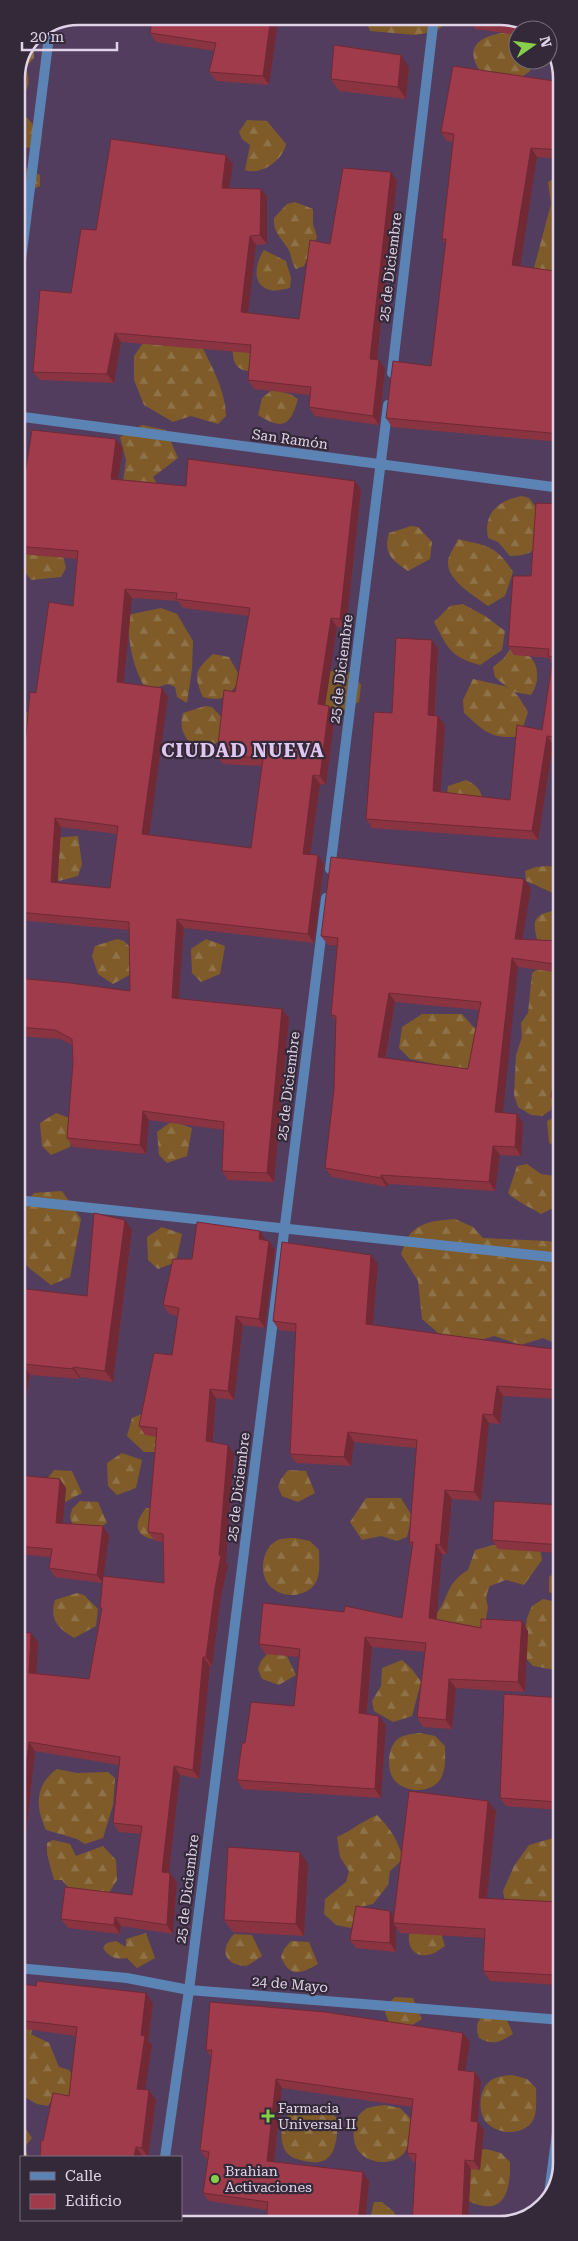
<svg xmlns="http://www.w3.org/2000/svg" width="578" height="2241" font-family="'Roboto Serif',serif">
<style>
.forest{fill:url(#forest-firs)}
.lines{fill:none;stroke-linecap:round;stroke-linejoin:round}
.minor{stroke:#5b83b4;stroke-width:10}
.wall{fill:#8a3341;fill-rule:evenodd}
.shaded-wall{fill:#702935}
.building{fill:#a03b4c;stroke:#702935;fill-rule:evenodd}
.poi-dot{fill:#87cf4b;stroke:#332938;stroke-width:2}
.labels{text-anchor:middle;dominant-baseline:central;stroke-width:4.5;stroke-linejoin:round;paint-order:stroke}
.street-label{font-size:14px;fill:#e0d3e7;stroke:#332938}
.poi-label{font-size:14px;fill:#e0d3e7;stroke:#332938;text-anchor:start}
.district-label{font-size:19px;font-weight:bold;letter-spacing:1px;fill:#e0c7ef;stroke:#332938}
.rim{fill:none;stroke:#e0d3e7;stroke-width:2.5}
</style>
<defs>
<pattern id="forest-firs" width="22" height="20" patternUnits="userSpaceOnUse" patternTransform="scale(1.25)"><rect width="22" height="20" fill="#7e5b29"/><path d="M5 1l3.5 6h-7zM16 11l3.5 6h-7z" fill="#907248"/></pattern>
</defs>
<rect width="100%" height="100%" fill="#533d5e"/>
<path class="forest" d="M364,17H448V22L435,32L427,33L416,35L370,31Z
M502,33H511L518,40V60H530V71L514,83L482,74C464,50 476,37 502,33Z
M29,46L34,47V58L26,67C29,78 31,87 22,96L16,95V78Z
M16,106L42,134L40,149L23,147L16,149Z
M247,120L267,121L286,144C283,160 261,176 245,170L250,145L242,139L239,132Z
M16,154L24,167L40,175V186L22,194L16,192Z
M560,175L561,176V343L526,298L551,204L548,182Z
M295,202L313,209V224L317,237L304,266L296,269C290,261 292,254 287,247C280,237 273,231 274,218L287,204Z
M264,250L286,261L291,278L290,288C284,289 275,292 270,290C250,285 256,261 264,250Z
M147,337L200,343C211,364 226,392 226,416L218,424L191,416L173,422L144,405L134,380V356Z
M233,341L262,343L257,371C233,373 232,361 233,341Z
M272,390L290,394L298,399C290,427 282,430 258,415L262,398Z
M142,425L166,430L178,458L153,477L170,505L123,482L126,460L120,437Z
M522,496L529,498L546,520C537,544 540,556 510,556L498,542L488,538C483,513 499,500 522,496Z
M411,526L418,527L432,542L430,559L408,571C392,560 383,554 389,533Z
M458,539C487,546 496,545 513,572L505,596L488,606C475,596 446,580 448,561C449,554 455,546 458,539Z
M60,543L66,568L61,577L31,580C22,567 12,559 22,545Z
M463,604L485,616L505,631L502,650L480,665C450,657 448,648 434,622L450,606Z
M161,608L177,614L193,641L192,669L187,703L177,697L175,687L168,684L147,690C132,669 129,641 127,615Z
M510,649C514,650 522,651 526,653C540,663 540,682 531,695L514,692L518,696L528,712L520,736C492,740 485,732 464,713L463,700L473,679L504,686L509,689L495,677L493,667L504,658Z
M213,654L229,657L241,679C229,695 225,703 203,697C193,674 195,670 213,654Z
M341,669L347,670L361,685L359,702L337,714L321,704L327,672Z
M205,706L212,707L226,722L223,739L202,751C186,742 178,731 183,713Z
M17,710L33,714L42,734L17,764Z
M466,780C481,787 482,794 484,809L447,795L448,786Z
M78,836L82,864L78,876L59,881L48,869L54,838Z
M547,866L561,868V895C549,893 538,885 526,881L525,871L536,867Z
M561,910V941L549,947L539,946C531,920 532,913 561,910Z
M117,939L124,941L138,955L135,972L113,984L98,974L92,956L95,946Z
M206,939L225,946L220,974L201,982L192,973L191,949Z
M548,962L561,964V1065L558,1068L551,1110L542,1116L531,1115L518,1107L514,1095L516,1055L522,1037L521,1023L528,1013L532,973Z
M422,1014H462L477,1031L476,1069L454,1068L410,1059L399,1048L402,1027Z
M56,1113L75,1120L70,1147L51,1155L42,1146L40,1123Z
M561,1114V1146L557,1147L549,1143L547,1121Z
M172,1121L192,1128L187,1156L167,1163L159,1155L157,1132Z
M527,1164L541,1174L555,1176L561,1184V1204L541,1214C530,1207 517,1202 508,1193L517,1166Z
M62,1191L81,1219L70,1277L51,1285L29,1268L18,1255L17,1259V1215L34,1193Z
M455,1219L473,1227L483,1238L549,1241L561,1246V1346L543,1338L521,1345L494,1336L474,1342L438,1333L422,1319L418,1281L401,1254C404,1247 407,1236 412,1232C423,1221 441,1220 455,1219Z
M162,1227L182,1234L176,1262L158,1269L148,1260L147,1237Z
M151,1410L165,1434L156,1452H144L127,1436L132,1418Z
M122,1453L142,1460L136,1488L117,1495L108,1486L107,1463Z
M54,1470L72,1471L82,1493L65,1502L47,1479Z
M288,1470L306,1471L315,1493L298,1502L282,1496L278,1487L281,1479Z
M366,1498H401L412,1516L407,1537L397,1541L381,1536L362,1540L350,1522Z
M80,1501L98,1502L107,1523L90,1533L73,1526L70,1517L72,1509Z
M146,1508H156L157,1540C134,1537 133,1524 146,1508Z
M295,1538L310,1541L319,1550C319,1559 320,1569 318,1577C312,1598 283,1600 270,1586C258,1574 262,1549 276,1541C281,1538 289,1538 295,1538Z
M539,1544L542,1560L524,1585L506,1580L490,1586C482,1602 490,1601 487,1613C485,1623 482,1629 482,1640L432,1619C451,1599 443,1585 468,1570L475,1550L493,1545Z
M561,1568V1598L549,1592V1577Z
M77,1593L84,1595L98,1609L96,1626L74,1638C58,1628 49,1620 55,1600Z
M543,1599L561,1603V1671L533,1666L522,1654L527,1618L532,1606Z
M268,1653L286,1654L296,1675L279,1685L262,1679L258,1669L261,1661Z
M402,1660L412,1669L421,1682L412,1716L393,1722L374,1711L372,1701L381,1686L382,1668Z
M420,1733L435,1736L445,1746C445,1754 446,1765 443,1773C438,1793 409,1795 395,1781C386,1771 387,1747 398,1739C404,1734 413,1734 420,1733Z
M57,1769L77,1773L108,1772L115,1778L113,1805L103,1838L85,1844L77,1839L46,1830C35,1806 35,1785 57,1769Z
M377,1815C390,1828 398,1840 403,1859L390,1871L388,1885L373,1904L360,1907L351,1928L336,1925L324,1914L325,1899L346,1882L349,1871L340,1857L337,1837C351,1831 362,1821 377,1815Z
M553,1838L562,1843V1886L554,1903L507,1915L503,1891L514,1866L529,1845Z
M53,1840L70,1844L76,1856L103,1846L116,1860L117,1880L107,1896L71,1891L62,1880H54L47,1854V1843Z
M410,1932L441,1933L445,1946C440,1949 433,1955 427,1955C412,1957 406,1943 410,1932Z
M146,1933L155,1958L137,1968L127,1958C116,1960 109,1957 103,1948L107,1943L116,1941L126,1947V1939Z
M234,1934L252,1935L262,1956C257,1959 250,1965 245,1966C241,1966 236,1964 233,1963C220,1955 226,1943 234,1934Z
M291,1941L309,1942L318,1964C302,1973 290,1979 281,1957L284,1949Z
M395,1997L413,1998L422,2019L406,2029L389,2022L385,2013L387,2005Z
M17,2010L34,2022L31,2034L49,2043L59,2067L69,2070L77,2082L73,2096L55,2095L48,2106L37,2104L23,2096L22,2075L17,2072Z
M486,2012L504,2013L513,2034C500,2042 494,2046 479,2038C475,2026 477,2021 486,2012Z
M512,2075L527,2079L536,2088C536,2096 537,2106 535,2115C530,2135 501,2137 487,2123C477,2113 479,2089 490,2081C496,2076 505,2076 512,2075Z
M385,2105L400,2108L410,2118C410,2126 411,2136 408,2145C403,2165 374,2167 360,2153C350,2142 352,2119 363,2111C369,2106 378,2106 385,2105Z
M313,2106L328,2110L338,2119C337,2138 337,2166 310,2162C303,2161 293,2159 288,2154C278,2144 280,2120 291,2112C298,2107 306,2107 313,2106Z
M17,2109H24L26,2129L32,2138L24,2148L29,2157H21V2177L17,2175Z
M486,2149L501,2153L510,2162C511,2200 499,2219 461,2197L469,2152Z
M374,2202H382L394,2212L399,2224H343L370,2219Z"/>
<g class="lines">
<path class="minor" d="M16,300L50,28
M392,373L434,17
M16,416L561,488
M330,869L388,405
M17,1200L561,1258
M17,1968L127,1978L189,1990L562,2020
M165,2157L189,1990L326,898
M548,2201L562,2095
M156,2224L157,2220"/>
</g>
<path class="wall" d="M153,16H279L269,85L216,81L209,72L215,51L156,42L150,33Z
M508,17L537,30H518V35L475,29L468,20Z
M409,67L406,99L339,91L331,79Z
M561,82V159L537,157L520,266L561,272V442L392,427L386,418L431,366L445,244L442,239L453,142L447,141L441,132Z
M226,155L233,164L229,188L261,189L267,197V244L256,245L248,313L299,319L330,244L397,181L377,360L385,369L379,425L315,416L309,407L310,395L254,389L248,380L250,353L121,342L114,383L40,380L33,372L71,293L96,230Z
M116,439L123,448L118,479L186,486L361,490L346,628L337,627L325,705L335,715L326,785L320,784L310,855L324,864L314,943L184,928L178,999L282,1009L289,1018L274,1182L228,1180L222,1171L224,1130L149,1120L146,1154L73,1147L67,1138L73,1063L72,1045L61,1039L17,1036V978L130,991L129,930L17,920V745L25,746L36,693L73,606L77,559L20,554L17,549L16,530ZM132,598L178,601L183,608L249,616L235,692L217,755L223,764L262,766L251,848L149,835L168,697L162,688L124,683ZM61,827L117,834L110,888L57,883Z
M561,504V746L553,745L538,840L372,828L366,819L392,713L438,648L435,715L438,716L445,725L440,792L510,800L542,730L552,662L549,658L514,655L508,646L531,576Z
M531,888L522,939L561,941V973L518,967L502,1113L517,1114L523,1123L521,1156L500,1155L495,1191L388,1184L387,1187L332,1177L325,1168L334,1089L336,1022L331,1015L337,946L328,945L321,936ZM395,1002L479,1010L468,1069L386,1058Z
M561,1060V1106H557L551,1097Z
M132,1230L113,1382L80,1377V1379L30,1375L24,1405L17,1404V1288L87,1296Z
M266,1240L275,1250L265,1328L243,1325L234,1400L216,1398L213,1442L234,1454L226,1562L228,1565L221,1597L212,1666H210L199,1779L180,1775L169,1873L177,1882L173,1934L121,1926L120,1934L68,1928L61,1919L132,1895L140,1834L119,1832L113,1823L119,1765L35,1751L26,1833L17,1632L38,1642L36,1673L89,1679L101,1610L100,1608L102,1583L55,1577L49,1568L51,1557L17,1554V1475L66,1488L63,1523L103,1526L109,1535L104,1576L164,1583L163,1542L155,1541L148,1532L157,1437L145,1435L139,1426L172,1355L178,1316L169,1314L163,1305L192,1259Z
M378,1264L373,1325L544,1348L561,1349V1399L503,1396L500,1424L489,1423L481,1501L452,1499L447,1554H442L436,1619L481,1628L528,1631L525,1692L456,1688L452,1729L423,1727L417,1717L425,1652L372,1647L367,1714L386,1725L381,1798L243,1789L237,1780L245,1743L294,1706L299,1657L265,1654L259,1644L402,1618L412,1547L409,1542L416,1448L354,1442L351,1466L296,1463L290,1454L296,1332L279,1330L273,1321Z
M561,1505V1553L498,1549L492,1540Z
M562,1698V1810L506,1806L500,1798Z
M488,1801L496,1811L487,1898L558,1902L562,1908L561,1985L490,1981L483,1971L485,1938L400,1933L396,1927V1952L356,1948L350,1940L390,1911L394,1917Z
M308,1864L304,1936L233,1932L224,1920Z
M17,1983L36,1986L146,1993L153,2003L148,2041L152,2045L145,2090H149L156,2100L148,2157L43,2141L69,2096L76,2036L17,2028Z
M463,2033L470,2042L465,2071L481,2081L477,2122L484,2130L480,2170L413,2162L407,2153L412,2107L282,2088L274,2162L369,2181L365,2224H267L266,2223L267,2210L209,2201L203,2193L208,2159H206L200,2150L211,2057L206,2050Z"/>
<path class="shaded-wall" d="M271,16H279L269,85L263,76Z
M401,55L409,67L406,99L398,87Z
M561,89V117L556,111Z
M531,148L537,157L519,274L512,265Z
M226,155L233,164L228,197L222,188Z
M391,172L397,181L376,368L370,359Z
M261,189L267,197V244L260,235Z
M250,236L256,245L247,321L241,312Z
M115,333L121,342L114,383L107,374Z
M379,360L385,369L379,425L373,416Z
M116,439L123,448L117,487L111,479Z
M355,481L361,490L346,628L340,619Z
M125,589L132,598L123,691L117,682Z
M331,618L337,627L324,713L318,704Z
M432,640L438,648L434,724L428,715Z
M162,688L168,697L148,843L142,834Z
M329,706L335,715L326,785L320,776Z
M438,716L445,725L440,800L433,791Z
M547,736L553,745L538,840L532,831Z
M313,775L320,784L309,863L303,854Z
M55,818L61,827L57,891L51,882Z
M318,855L324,864L314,943L308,934Z
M524,879L531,888L521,948L515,939Z
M177,919L184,928L178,1007L172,998Z
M512,958L518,967L502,1122L495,1112Z
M389,993L395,1002L384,1066L378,1057Z
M282,1009L289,1018L274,1182L267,1173Z
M143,1111L149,1120L146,1154L140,1145Z
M517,1114L523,1123L521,1156L515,1147Z
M493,1146L500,1155L495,1191L489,1182Z
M381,1175L388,1184L387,1187L381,1178Z
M125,1220L132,1230L113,1382L105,1371Z
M260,1231L266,1240L259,1239Z
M269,1241L275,1250L265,1328L259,1319Z
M371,1255L378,1264L372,1334L366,1324Z
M236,1316L243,1325L234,1400L228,1391Z
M23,1364L30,1375L24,1405L17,1396Z
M73,1367L80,1377V1379L73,1369Z
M497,1386L503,1396L500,1424L493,1415Z
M210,1389L216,1398L212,1450L206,1441Z
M483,1414L489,1423L481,1501L474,1492Z
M348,1432L354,1442L351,1466L344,1457Z
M228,1445L234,1454L226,1562L228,1565L221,1597L212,1666L206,1657L219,1555Z
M60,1479L66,1488L62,1532L56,1523Z
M445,1490L452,1499L447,1554L440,1545Z
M103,1526L109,1535L103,1583L97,1575Z
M436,1544L442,1554L436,1627L429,1618Z
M522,1621L528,1631L525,1692L518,1682Z
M31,1633L38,1642L36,1681L29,1673Z
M365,1637L372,1647L366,1723L359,1713Z
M203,1657L210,1666L199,1779L193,1770Z
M449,1679L456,1688L452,1729L446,1720Z
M379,1716L386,1725L381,1798L375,1789Z
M29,1742L35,1751L26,1833L17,1889V1840Z
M562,1752V1807L558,1802Z
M174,1766L180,1775L168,1881L162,1872Z
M488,1801L496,1811L486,1908L479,1898Z
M300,1852L308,1864L304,1936L296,1924Z
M170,1873L177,1882L173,1934L167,1925Z
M558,1902L562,1908L561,1985L554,1975Z
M390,1911L396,1920L393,1923L396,1927V1952L390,1943Z
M115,1917L121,1926L120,1934L114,1925Z
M146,1993L153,2003L148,2041L152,2045L144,2098L137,2089L141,2035Z
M463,2033L470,2042L464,2079L458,2070Z
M475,2072L481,2081L477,2130L471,2121Z
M276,2079L282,2088L273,2170L267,2161Z
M149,2090L156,2100L148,2157L142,2148Z
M478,2122L484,2130L480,2170L474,2161Z
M136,2147L143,2157H134Z
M465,2160L471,2169L468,2224H462Z
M363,2172L369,2181L365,2224H358Z
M126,2220H135L134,2224H126Z"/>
<path class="building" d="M153,16H271L263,76L209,72L216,43L150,33Z
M469,17H508L535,29L468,20Z
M334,45L401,55L398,87L331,79Z
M453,66L561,82V89L556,111H561V150L531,148L512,265L561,272V434L386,418L393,361L431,366L446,239H442L454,134L441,132Z
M111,139L226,155L222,188L261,189L260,235L250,236L241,312L299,319L310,240L330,244L343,168L391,172L370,359L379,360L373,416L309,407L311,387L248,380L251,345L115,333L107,374L33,372L40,290L71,293L81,229L96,230Z
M32,430L116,439L111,479L186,486L188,459L355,481L340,619L331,618L318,704L329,706L320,776L313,775L303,854L318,855L308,934L177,919L172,998L282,1009L267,1173L222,1171L224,1122L143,1111L140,1145L67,1138L73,1063L72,1039L55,1030L17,1027V978L70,983L130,991L129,922L17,912V745L25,746L30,692L36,693L49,602L73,606L78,551L16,546V530ZM125,589L177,593L176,599L250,608L235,692L224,690L217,755L263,758L251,848L142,834L162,688L117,682ZM55,818L118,826L110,888L51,882Z
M536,503L561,504V738L547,736L532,831L366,819L374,712L392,713L396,638L432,640L428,715L438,716L433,791L510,800L517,725L542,730L553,657L548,656L549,649L508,646L513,576H531Z
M331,857L524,879L515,939L561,941V965L512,958L495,1112L517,1114L515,1147L493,1146L489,1182L381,1175V1178L325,1168L334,1089L336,1016L331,1015L338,938L321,936ZM389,993L481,1002L468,1069L378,1057Z
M557,1060H561V1098L551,1097Z
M94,1213L125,1220L105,1371L73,1367V1369L23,1364L17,1394V1288L87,1296Z
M197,1222L260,1231L259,1239L269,1241L259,1319L236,1316L228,1391L210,1389L206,1441L228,1445L219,1555L221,1556L215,1588L206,1657H203L193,1770L174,1766L162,1872L170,1873L167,1925L115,1917L114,1925L61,1919L65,1887L132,1895L142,1826L113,1823L120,1757L29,1742L17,1840V1632L31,1633L29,1673L89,1679L102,1608H100L103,1576L164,1583L163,1534L148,1532L157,1428L139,1426L154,1353L172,1355L179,1308L163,1305L173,1259H192Z
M282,1242L371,1255L366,1324L544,1348L561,1349V1390L497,1386L493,1415L483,1414L474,1492L445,1490L440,1545L436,1544L429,1618L481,1628V1619L522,1621L518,1682L449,1679L446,1720L417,1717L426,1643L365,1637L359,1713L379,1716L375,1789L237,1780L242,1743H245L251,1702L294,1706L300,1649L259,1644L263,1603L344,1612L345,1606L402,1618L413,1542H409L417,1440L348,1432L344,1457L290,1454L296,1324L273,1321Z
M561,1428V1457H559Z
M17,1475L60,1479L56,1523L103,1526L97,1575L49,1568L52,1549L17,1546Z
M494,1501L561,1505V1545L492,1540Z
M504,1694L562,1698V1752L558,1802L500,1798Z
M409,1791L488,1801L479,1898L558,1902L554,1975L483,1971L485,1929L393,1923Z
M228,1847L300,1852L296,1924L224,1920Z
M356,1906L390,1911V1943L350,1940Z
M37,1981L146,1993L141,2035L145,2036L137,2089L149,2090L142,2148L136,2147L134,2157H40L41,2140L43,2141L53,2093L69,2096L77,2027L17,2020V1983L36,1986Z
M210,2002L325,2012L463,2033L458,2070L475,2072L471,2121L478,2122L474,2161L465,2160L462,2224H412L416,2154L407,2153L413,2099L276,2079L267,2161L363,2172L358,2224H275L266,2223L268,2202L203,2193L209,2152L200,2150L212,2050H206Z
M17,2171L21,2172V2182L17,2175Z
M62,2220H126V2224L73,2225Z"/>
<g class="poi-dot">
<path d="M265.5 2108.5h5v5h5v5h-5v5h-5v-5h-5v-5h5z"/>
<circle cx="215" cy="2179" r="5"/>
</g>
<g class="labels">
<g class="street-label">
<text transform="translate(390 267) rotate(-83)">25 de Diciembre</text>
<text transform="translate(290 439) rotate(8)">San Ramón</text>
<text transform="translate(341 669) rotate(-83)">25 de Diciembre</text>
<text transform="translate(288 1086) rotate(-83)">25 de Diciembre</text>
<text transform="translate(238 1487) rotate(-83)">25 de Diciembre</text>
<text transform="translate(187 1889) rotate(-83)">25 de Diciembre</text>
<text transform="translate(290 1984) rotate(5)">24 de Mayo</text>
</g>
<g class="poi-label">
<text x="278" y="2108">Farmacia<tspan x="278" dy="16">Universal II</tspan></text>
<text x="225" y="2171">Brahian<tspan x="225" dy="16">Activaciones</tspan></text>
</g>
<g class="district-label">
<text x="243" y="750">CIUDAD NUEVA</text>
</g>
</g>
<path d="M0 0H578V2241H0ZM78 25H500A53 53 0 0 1 553 78V2163A53 53 0 0 1 500 2216H78A53 53 0 0 1 25 2163V78A53 53 0 0 1 78 25Z" fill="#332938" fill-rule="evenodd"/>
<path class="rim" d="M78 25H500A53 53 0 0 1 553 78V2163A53 53 0 0 1 500 2216H78A53 53 0 0 1 25 2163V78A53 53 0 0 1 78 25Z"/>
<rect x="20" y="2156" width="162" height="65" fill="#332938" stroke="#786d7e"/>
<rect x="30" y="2172" width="25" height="8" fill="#5b83b4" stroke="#786d7e"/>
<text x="65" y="2181" font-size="15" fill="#e0d3e7">Calle</text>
<rect x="30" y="2194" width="25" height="15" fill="#a03b4c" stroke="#786d7e"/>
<text x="65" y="2206" font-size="15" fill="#e0d3e7">Edificio</text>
<g transform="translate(533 45) rotate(76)"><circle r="24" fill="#332938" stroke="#786d7e"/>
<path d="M0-4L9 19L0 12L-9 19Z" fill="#87cf4b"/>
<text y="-8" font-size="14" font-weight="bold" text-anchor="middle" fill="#e0d3e7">N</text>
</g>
<path d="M22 42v8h95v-8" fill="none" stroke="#e0d3e7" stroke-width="2.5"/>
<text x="30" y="42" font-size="15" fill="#e0d3e7" stroke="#332938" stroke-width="4" paint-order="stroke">20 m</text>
</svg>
